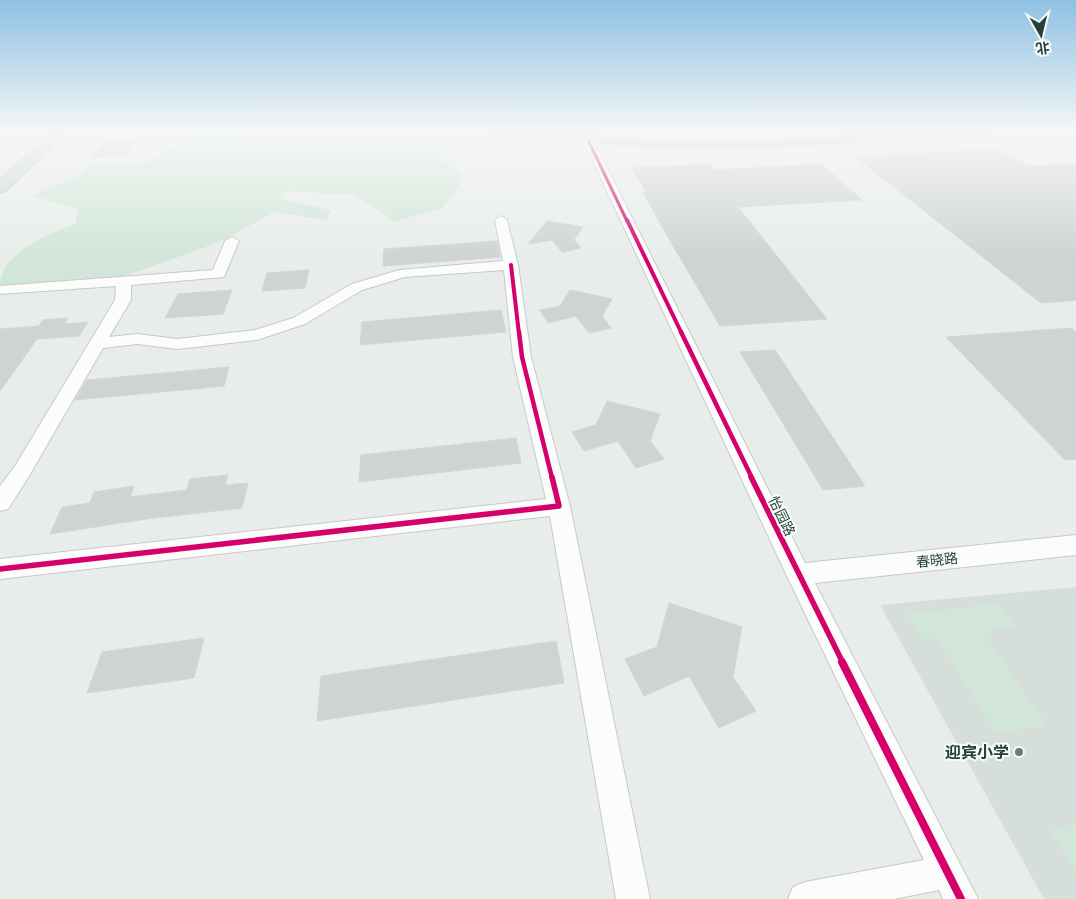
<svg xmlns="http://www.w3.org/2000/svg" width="1076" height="899" font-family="'PT Sans Narrow','Noto Sans SC',sans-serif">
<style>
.built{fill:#d6dedb}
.green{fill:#d1e6d8}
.building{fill:#cfd4d2;stroke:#d1d6d4}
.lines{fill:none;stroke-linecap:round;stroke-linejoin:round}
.minor-casing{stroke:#c5cac8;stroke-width:2}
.major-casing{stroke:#c3ccc9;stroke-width:3}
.highway-casing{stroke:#c3ccc9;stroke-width:2}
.minor{fill:#fcfcfc;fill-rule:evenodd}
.major{fill:#cfd7d5;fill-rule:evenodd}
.highway{fill:#bcc4c2;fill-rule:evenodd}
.cycleway-far4-casing{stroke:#f7fbf9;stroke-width:5}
.cycleway-far3-casing{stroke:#f7fbf9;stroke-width:6}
.cycleway-far2-casing{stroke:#f7fbf9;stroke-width:8}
.cycleway-far1-casing{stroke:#f7fbf9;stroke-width:9}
.cycleway-casing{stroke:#f7fbf9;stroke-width:11}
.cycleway-far4{stroke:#d6006c;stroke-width:3}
.cycleway-far3{stroke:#d6006c;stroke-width:4}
.cycleway-far2{stroke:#d6006c;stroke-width:4.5}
.cycleway-far1{stroke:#d6006c;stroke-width:5.5}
.cycleway{stroke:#d6006c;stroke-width:8}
.poi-dot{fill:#697e78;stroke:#f7fbf9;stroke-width:2}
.labels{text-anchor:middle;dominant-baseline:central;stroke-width:4;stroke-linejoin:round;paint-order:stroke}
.street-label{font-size:14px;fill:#24423a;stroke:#f7fbf9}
.near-poi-label{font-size:16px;font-weight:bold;fill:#24423a;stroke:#f7fbf9;text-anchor:end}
</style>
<rect width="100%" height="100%" fill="#e8edeb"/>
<path class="built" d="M1076,587V899H1044L880,605Z"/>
<path class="green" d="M200,132H414L431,136L424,143L460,174V185L442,208L393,222L376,208L354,195L286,191L279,199L331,210L326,220L274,212L222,241L117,279L0,286C0,253 48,234 75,224L78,210L33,195L81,175L86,167L151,161Z
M999,603L1016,627L974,633L983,632L1047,726L996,733L937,638L923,640L907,615Z
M1076,824V872L1049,828Z"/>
<path class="building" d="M137,139L127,155L91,158L105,142Z
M998,149L1029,166L1076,164V300L1041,303L856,157Z
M710,164L715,170L821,164L862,200L738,207L827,319L720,326L661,225L643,192H646L632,168Z
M547,221L583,227L574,240L581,248L562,252L552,240L528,244Z
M497,241L500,257L383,266L384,249Z
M309,270L305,288L262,291L267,273Z
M232,290L223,314L165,318L178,294Z
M570,290L612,299L602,316L611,328L589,333L576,316L548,323L540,310L560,306Z
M501,310L506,332L360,345L362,322Z
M68,318L64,324L88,322L79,336L37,339L0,391V329L39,326L43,320Z
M1071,328L1076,332V459L1065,460L946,337Z
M775,350L865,486L823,490L740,352Z
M229,367L224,386L75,400L87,380Z
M607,401L660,414L650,441L664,459L636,468L618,441L584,451L572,432L596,425Z
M516,438L521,463L359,482L361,455Z
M228,475L225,485L248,483L242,508L146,519L50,534L62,507L90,503L94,492L134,486L130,497L187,490L190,479Z
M669,603L742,627L733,677L756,711L719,728L689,676L644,696L625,659L657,647Z
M204,638L194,678L87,693L102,652Z
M556,641L564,683L317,721L321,676Z"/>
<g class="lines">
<g class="minor-casing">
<path id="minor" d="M714,132H724L731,143L730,145H722Z
M588,137L593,140L805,563L1076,535V555L815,583L978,899H943L939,890L894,899H788L793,887L805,882L924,860L786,574L583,140Z
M501,216L507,220L518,265L531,357L570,506L650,899H616L550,516L0,579V559L546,499L513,357L504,270L405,277L362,290L305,324L257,340L178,349L137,344L103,348L29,476L8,509L0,511V486L15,466L115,300L116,286L0,294V286L213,270L225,241L232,237L239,241L224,277L131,285V300L109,337L137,334L178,339L255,330L293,318L352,284L399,270L503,261L495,220Z"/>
</g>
<g class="major-casing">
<path id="major" d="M54,132H68L5,191L0,192V180Z"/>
</g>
<g class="highway-casing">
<path id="highway" d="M484,132H554L651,139H770L902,132H994L987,136L770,147H651L491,136Z"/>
</g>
<use href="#minor" class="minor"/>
<use href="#major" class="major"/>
<use href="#highway" class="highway"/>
<g class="cycleway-far4-casing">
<path id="cycleway-far4" d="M588,140L627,221"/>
</g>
<g class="cycleway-far3-casing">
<path id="cycleway-far3" d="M627,220L682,334
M511,265L519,334"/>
</g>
<g class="cycleway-far2-casing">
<path id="cycleway-far2" d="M519,332L522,357L552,478
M681,332L752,478"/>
</g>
<g class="cycleway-far1-casing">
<path id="cycleway-far1" d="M751,477L843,663
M0,569L559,506L552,477"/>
</g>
<g class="cycleway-casing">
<path id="cycleway" d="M842,662L961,899"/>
</g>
<use href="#cycleway-far4" class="cycleway-far4"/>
<use href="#cycleway-far3" class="cycleway-far3"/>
<use href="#cycleway-far2" class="cycleway-far2"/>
<use href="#cycleway-far1" class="cycleway-far1"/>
<use href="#cycleway" class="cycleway"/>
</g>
<linearGradient id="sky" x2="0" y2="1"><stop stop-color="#8fc1e3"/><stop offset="0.51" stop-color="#f5f7f6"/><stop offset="1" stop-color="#f5f7f6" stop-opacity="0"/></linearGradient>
<rect width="1076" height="258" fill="url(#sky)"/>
<circle class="poi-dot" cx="1019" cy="752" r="5"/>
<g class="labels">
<g class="street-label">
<text transform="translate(782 516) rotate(64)">怡园路</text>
<text transform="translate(937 560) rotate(-6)">春晓路</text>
</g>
<g class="near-poi-label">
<text x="1009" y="752">迎宾小学</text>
</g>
</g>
<g transform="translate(1041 35) rotate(172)" stroke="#f7fbf9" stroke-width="4" paint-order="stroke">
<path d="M0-4L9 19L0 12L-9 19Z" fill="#24423a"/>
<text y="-8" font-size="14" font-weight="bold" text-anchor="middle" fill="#24423a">北</text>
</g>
</svg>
